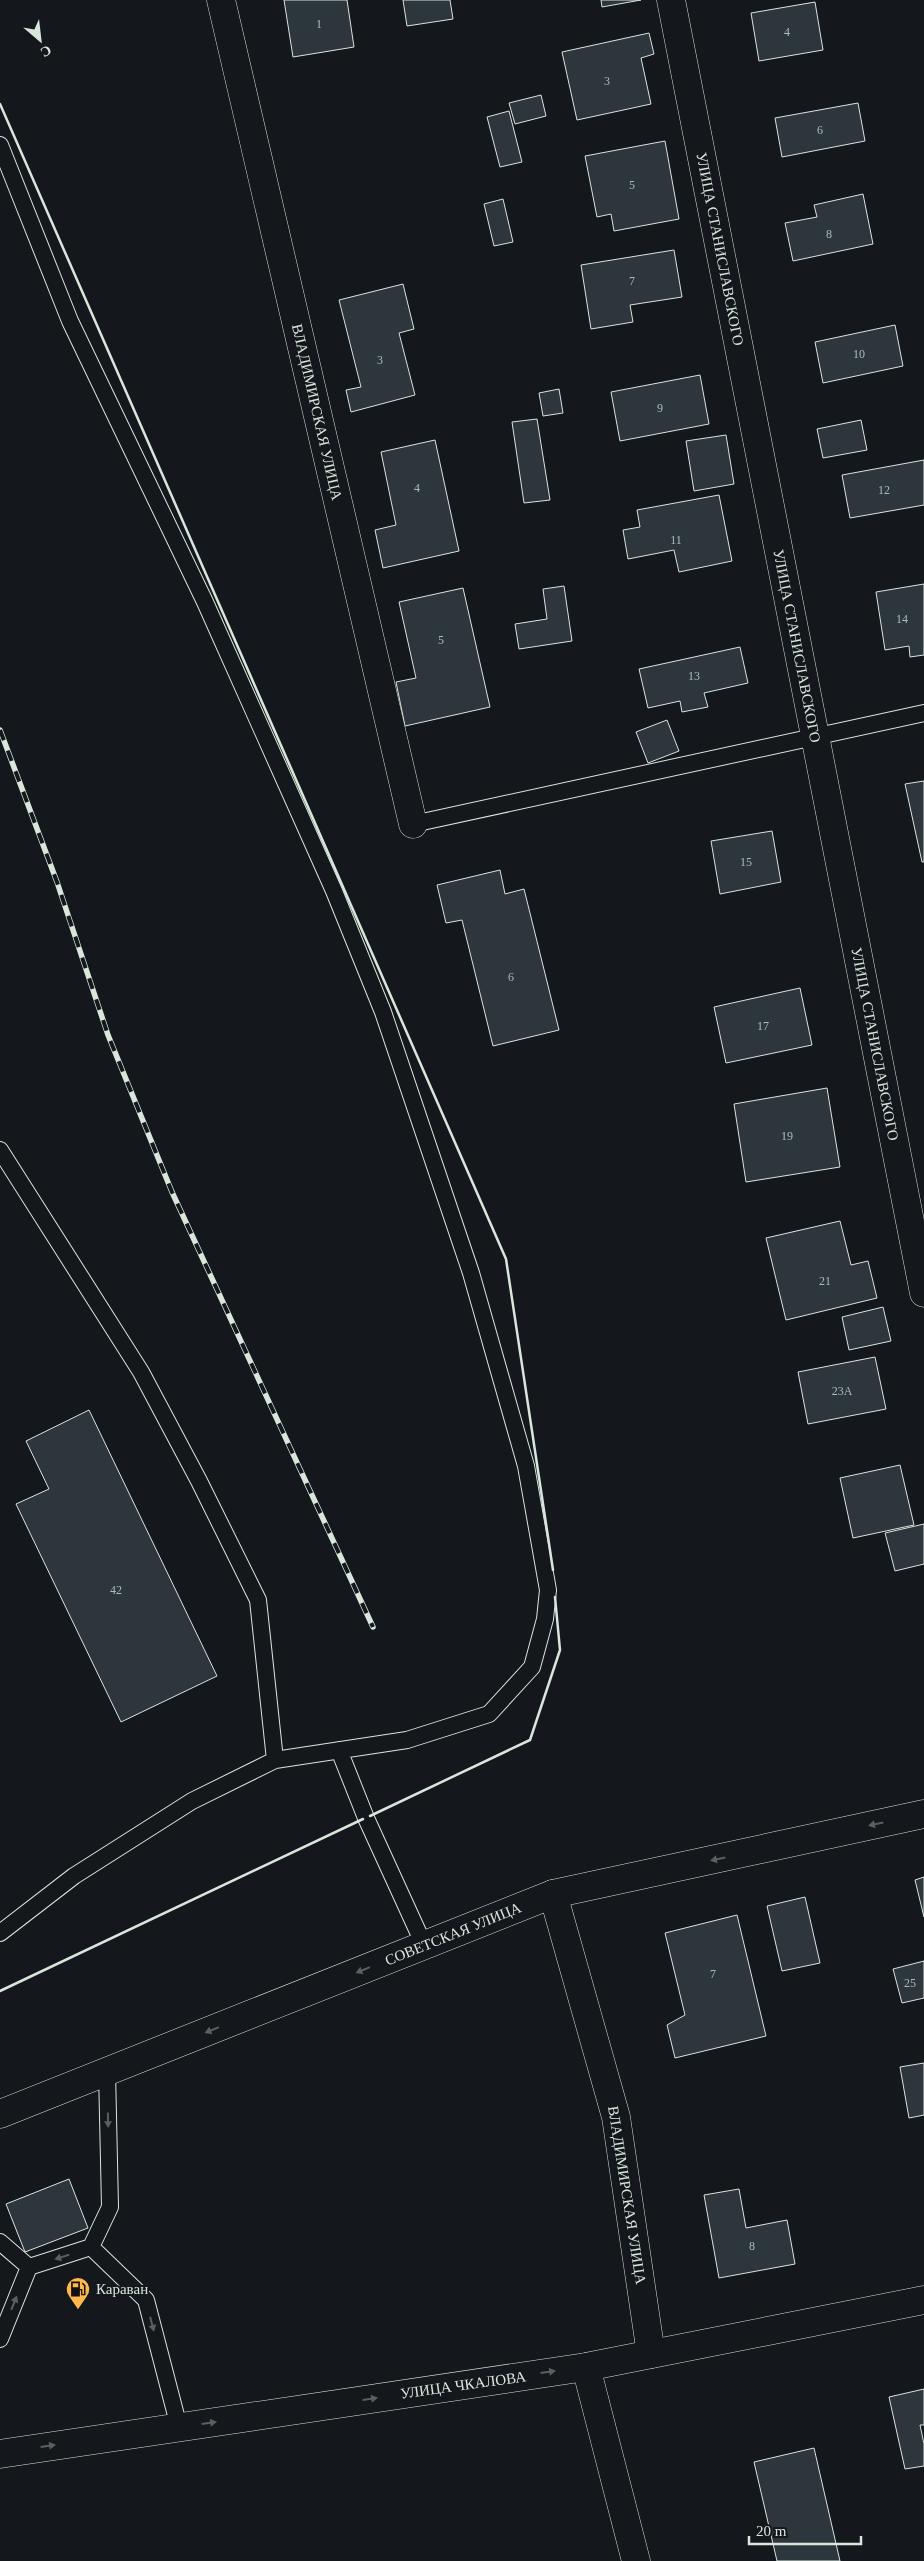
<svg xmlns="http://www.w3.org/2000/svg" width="924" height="2561" font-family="Georgia,serif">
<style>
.building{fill:#2c363c;stroke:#d8e6dc}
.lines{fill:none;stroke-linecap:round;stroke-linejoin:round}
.service-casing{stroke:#d8e6dc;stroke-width:18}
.minor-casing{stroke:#d8e6dc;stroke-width:29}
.primary-casing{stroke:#d8e6dc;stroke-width:29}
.service{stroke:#14181c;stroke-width:16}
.minor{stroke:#14181c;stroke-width:28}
.primary{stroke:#14181c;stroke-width:28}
.rail-casing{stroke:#d8e6dc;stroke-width:5.5}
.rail{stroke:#14181c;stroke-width:4;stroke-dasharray:11;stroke-linecap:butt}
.wall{stroke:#d8e6dc;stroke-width:2.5}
.oneway{fill:#59605f}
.labels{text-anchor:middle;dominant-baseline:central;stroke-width:4;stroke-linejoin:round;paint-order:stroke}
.number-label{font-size:12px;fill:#adbab4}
.street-label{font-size:15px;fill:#d8e6dc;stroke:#14181c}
.poi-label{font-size:15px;fill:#d8e6dc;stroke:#14181c;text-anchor:start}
</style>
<rect width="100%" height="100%" fill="#14181c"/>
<path class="building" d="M284,0H347L354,47L293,57Z
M403,0H450L453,19L407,26Z
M601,0H641L602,7Z
M815,2L823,50L759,61L751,13Z
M649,33L654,54L641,58L651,104L577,120L562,52Z
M541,95L546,116L515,124L509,103Z
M858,103L865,141L782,157L775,118Z
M509,111L522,162L500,167L487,117Z
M665,141L679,219L614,231L611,214L597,217L585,156Z
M863,194L873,244L793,261L785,223L817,217L814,205Z
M503,199L513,242L494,246L484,204Z
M674,250L682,297L630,305L633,322L591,329L581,265Z
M403,284L414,329L399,333L415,395L351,412L346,390L361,387L339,300Z
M895,325L903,366L823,383L815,342Z
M700,375L709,424L620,441L611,392Z
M559,389L563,413L543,416L539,393Z
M537,419L550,500L524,503L512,422Z
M861,420L867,450L823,458L817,429Z
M726,435L734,484L694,491L686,441Z
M435,440L459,551L383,568L375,530L396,525L381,452Z
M924,460V505L850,518L842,475Z
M719,495L732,561L679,572L674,550L628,559L623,530L640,527L637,510Z
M924,584V655L910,657L909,646L885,650L876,592Z
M564,586L572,641L519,649L515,624L547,619L543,589Z
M463,588L490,707L405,726L396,682L416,678L399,602Z
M740,647L748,683L704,693L708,707L682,712L680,701L648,708L639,669Z
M667,720L679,751L648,763L636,732Z
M924,781V862H922L905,784Z
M772,831L781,882L720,894L711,841Z
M500,870L505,894L524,889L559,1030L493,1046L462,920L446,923L437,885Z
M800,988L812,1045L726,1063L714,1007Z
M827,1088L840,1167L746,1182L734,1104Z
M840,1221L851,1265L868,1261L877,1298L786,1320L766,1238Z
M883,1307L891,1341L849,1350L842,1317Z
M875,1357L886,1409L808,1424L798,1372Z
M89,1410L217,1676L121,1722L16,1504L49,1489L26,1441Z
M900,1465L914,1525L853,1538L840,1478Z
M924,1524V1564L895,1571L885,1533Z
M924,1877V1917L915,1880Z
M805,1897L820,1963L782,1971L767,1906Z
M737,1915L766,2036L675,2058L667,2025L685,2015L665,1933Z
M924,1961V1998L902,2003L893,1969Z
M924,2063V2115L909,2118L900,2067Z
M69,2179L88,2228L25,2252L6,2204Z
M739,2189L746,2228L787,2220L795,2264L719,2278L704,2195Z
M924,2389V2425H920L924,2444V2466L905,2469L889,2397Z
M814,2448L840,2561H777L754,2462Z"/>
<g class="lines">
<g class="service-casing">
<path id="service" d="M0,145L70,321L205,602L334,891L383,1012L471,1273L526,1466L548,1590L545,1619L532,1667L489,1714L407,1740L275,1760L192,1801L74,1876L0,1933
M413,824L924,713
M0,1150L141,1372L199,1481L258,1600L275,1760
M339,1750L366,1818L424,1945
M0,2242L29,2267L91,2247L110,2207L107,2071
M91,2247L146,2300L179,2427
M0,2339L29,2267"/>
</g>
<g class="minor-casing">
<path id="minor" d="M221,0L413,824
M671,0L924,1293
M553,1894L616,2117L651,2354
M586,2367L636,2561"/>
</g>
<g class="primary-casing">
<path id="primary" d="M0,2114L553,1894L924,1814
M0,2454L586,2367L924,2300"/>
</g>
<use href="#service" class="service"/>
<use href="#minor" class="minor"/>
<use href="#primary" class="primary"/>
<g class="rail-casing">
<path id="rail" d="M0,730L57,882L108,1035L172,1192L373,1627"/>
</g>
<use href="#rail" class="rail"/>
<path class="wall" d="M0,104L506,1259L553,1570
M370,1816L530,1740L560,1650L555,1597
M0,1991L363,1819"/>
</g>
<defs><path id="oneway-solid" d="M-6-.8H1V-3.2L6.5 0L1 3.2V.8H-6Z" transform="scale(1.25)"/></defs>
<g class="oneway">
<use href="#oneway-solid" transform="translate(876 1824) rotate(168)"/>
<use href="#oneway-solid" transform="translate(718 1859) rotate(168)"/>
<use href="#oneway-solid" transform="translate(363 1970) rotate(158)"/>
<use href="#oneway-solid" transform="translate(212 2030) rotate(158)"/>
<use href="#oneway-solid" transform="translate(108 2120) rotate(89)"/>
<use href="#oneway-solid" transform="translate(62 2257) rotate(163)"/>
<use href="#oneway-solid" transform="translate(14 2303) rotate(-68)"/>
<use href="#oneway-solid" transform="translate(152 2324) rotate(75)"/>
<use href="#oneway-solid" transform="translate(548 2372) rotate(-8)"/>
<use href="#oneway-solid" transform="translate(370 2399) rotate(-8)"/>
<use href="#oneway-solid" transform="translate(209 2423) rotate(-8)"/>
<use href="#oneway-solid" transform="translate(48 2446) rotate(-8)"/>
</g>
<defs>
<g id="fuel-pin" transform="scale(1.25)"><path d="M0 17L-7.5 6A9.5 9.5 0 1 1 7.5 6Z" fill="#ffb74d" stroke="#14181c"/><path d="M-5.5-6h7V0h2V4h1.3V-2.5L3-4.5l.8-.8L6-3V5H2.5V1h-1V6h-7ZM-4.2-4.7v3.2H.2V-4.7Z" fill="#111"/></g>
</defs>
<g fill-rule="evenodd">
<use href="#fuel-pin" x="78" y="2289"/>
</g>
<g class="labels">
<g class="number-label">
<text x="319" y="24">1</text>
<text x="787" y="32">4</text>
<text x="607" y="81">3</text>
<text x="820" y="130">6</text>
<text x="632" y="185">5</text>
<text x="829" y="234">8</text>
<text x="632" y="281">7</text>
<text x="859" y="354">10</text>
<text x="380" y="360">3</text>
<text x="660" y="408">9</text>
<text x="417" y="488">4</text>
<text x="884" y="490">12</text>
<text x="676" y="540">11</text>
<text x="902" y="619">14</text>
<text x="441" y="640">5</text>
<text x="694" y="676">13</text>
<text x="746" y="862">15</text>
<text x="511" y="977">6</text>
<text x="763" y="1026">17</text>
<text x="787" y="1136">19</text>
<text x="825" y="1281">21</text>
<text x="842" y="1391">23А</text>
<text x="116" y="1590">42</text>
<text x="713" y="1974">7</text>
<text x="910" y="1983">25</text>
<text x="752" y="2246">8</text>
</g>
<g class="street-label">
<text transform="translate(720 249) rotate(79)">УЛИЦА СТАНИСЛАВСКОГО</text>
<text transform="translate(317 412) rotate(77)">ВЛАДИМИРСКАЯ УЛИЦА</text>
<text transform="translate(797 646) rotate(79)">УЛИЦА СТАНИСЛАВСКОГО</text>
<text transform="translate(875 1044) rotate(79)">УЛИЦА СТАНИСЛАВСКОГО</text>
<text transform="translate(453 1934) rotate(-22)">СОВЕТСКАЯ УЛИЦА</text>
<text transform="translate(627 2195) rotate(81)">ВЛАДИМИРСКАЯ УЛИЦА</text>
<text transform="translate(463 2385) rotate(-8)">УЛИЦА ЧКАЛОВА</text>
</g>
<g class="poi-label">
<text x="96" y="2289">Караван</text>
</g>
</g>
<g transform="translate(40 40) rotate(152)" stroke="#14181c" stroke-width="4" paint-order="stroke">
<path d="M0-4L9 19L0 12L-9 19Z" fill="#d8e6dc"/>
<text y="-8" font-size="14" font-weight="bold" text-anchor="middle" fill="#d8e6dc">С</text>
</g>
<path d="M749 2536v8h112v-8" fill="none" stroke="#d8e6dc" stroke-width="2.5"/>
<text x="756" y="2536" font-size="15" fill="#d8e6dc" stroke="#14181c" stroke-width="4" paint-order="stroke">20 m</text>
</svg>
